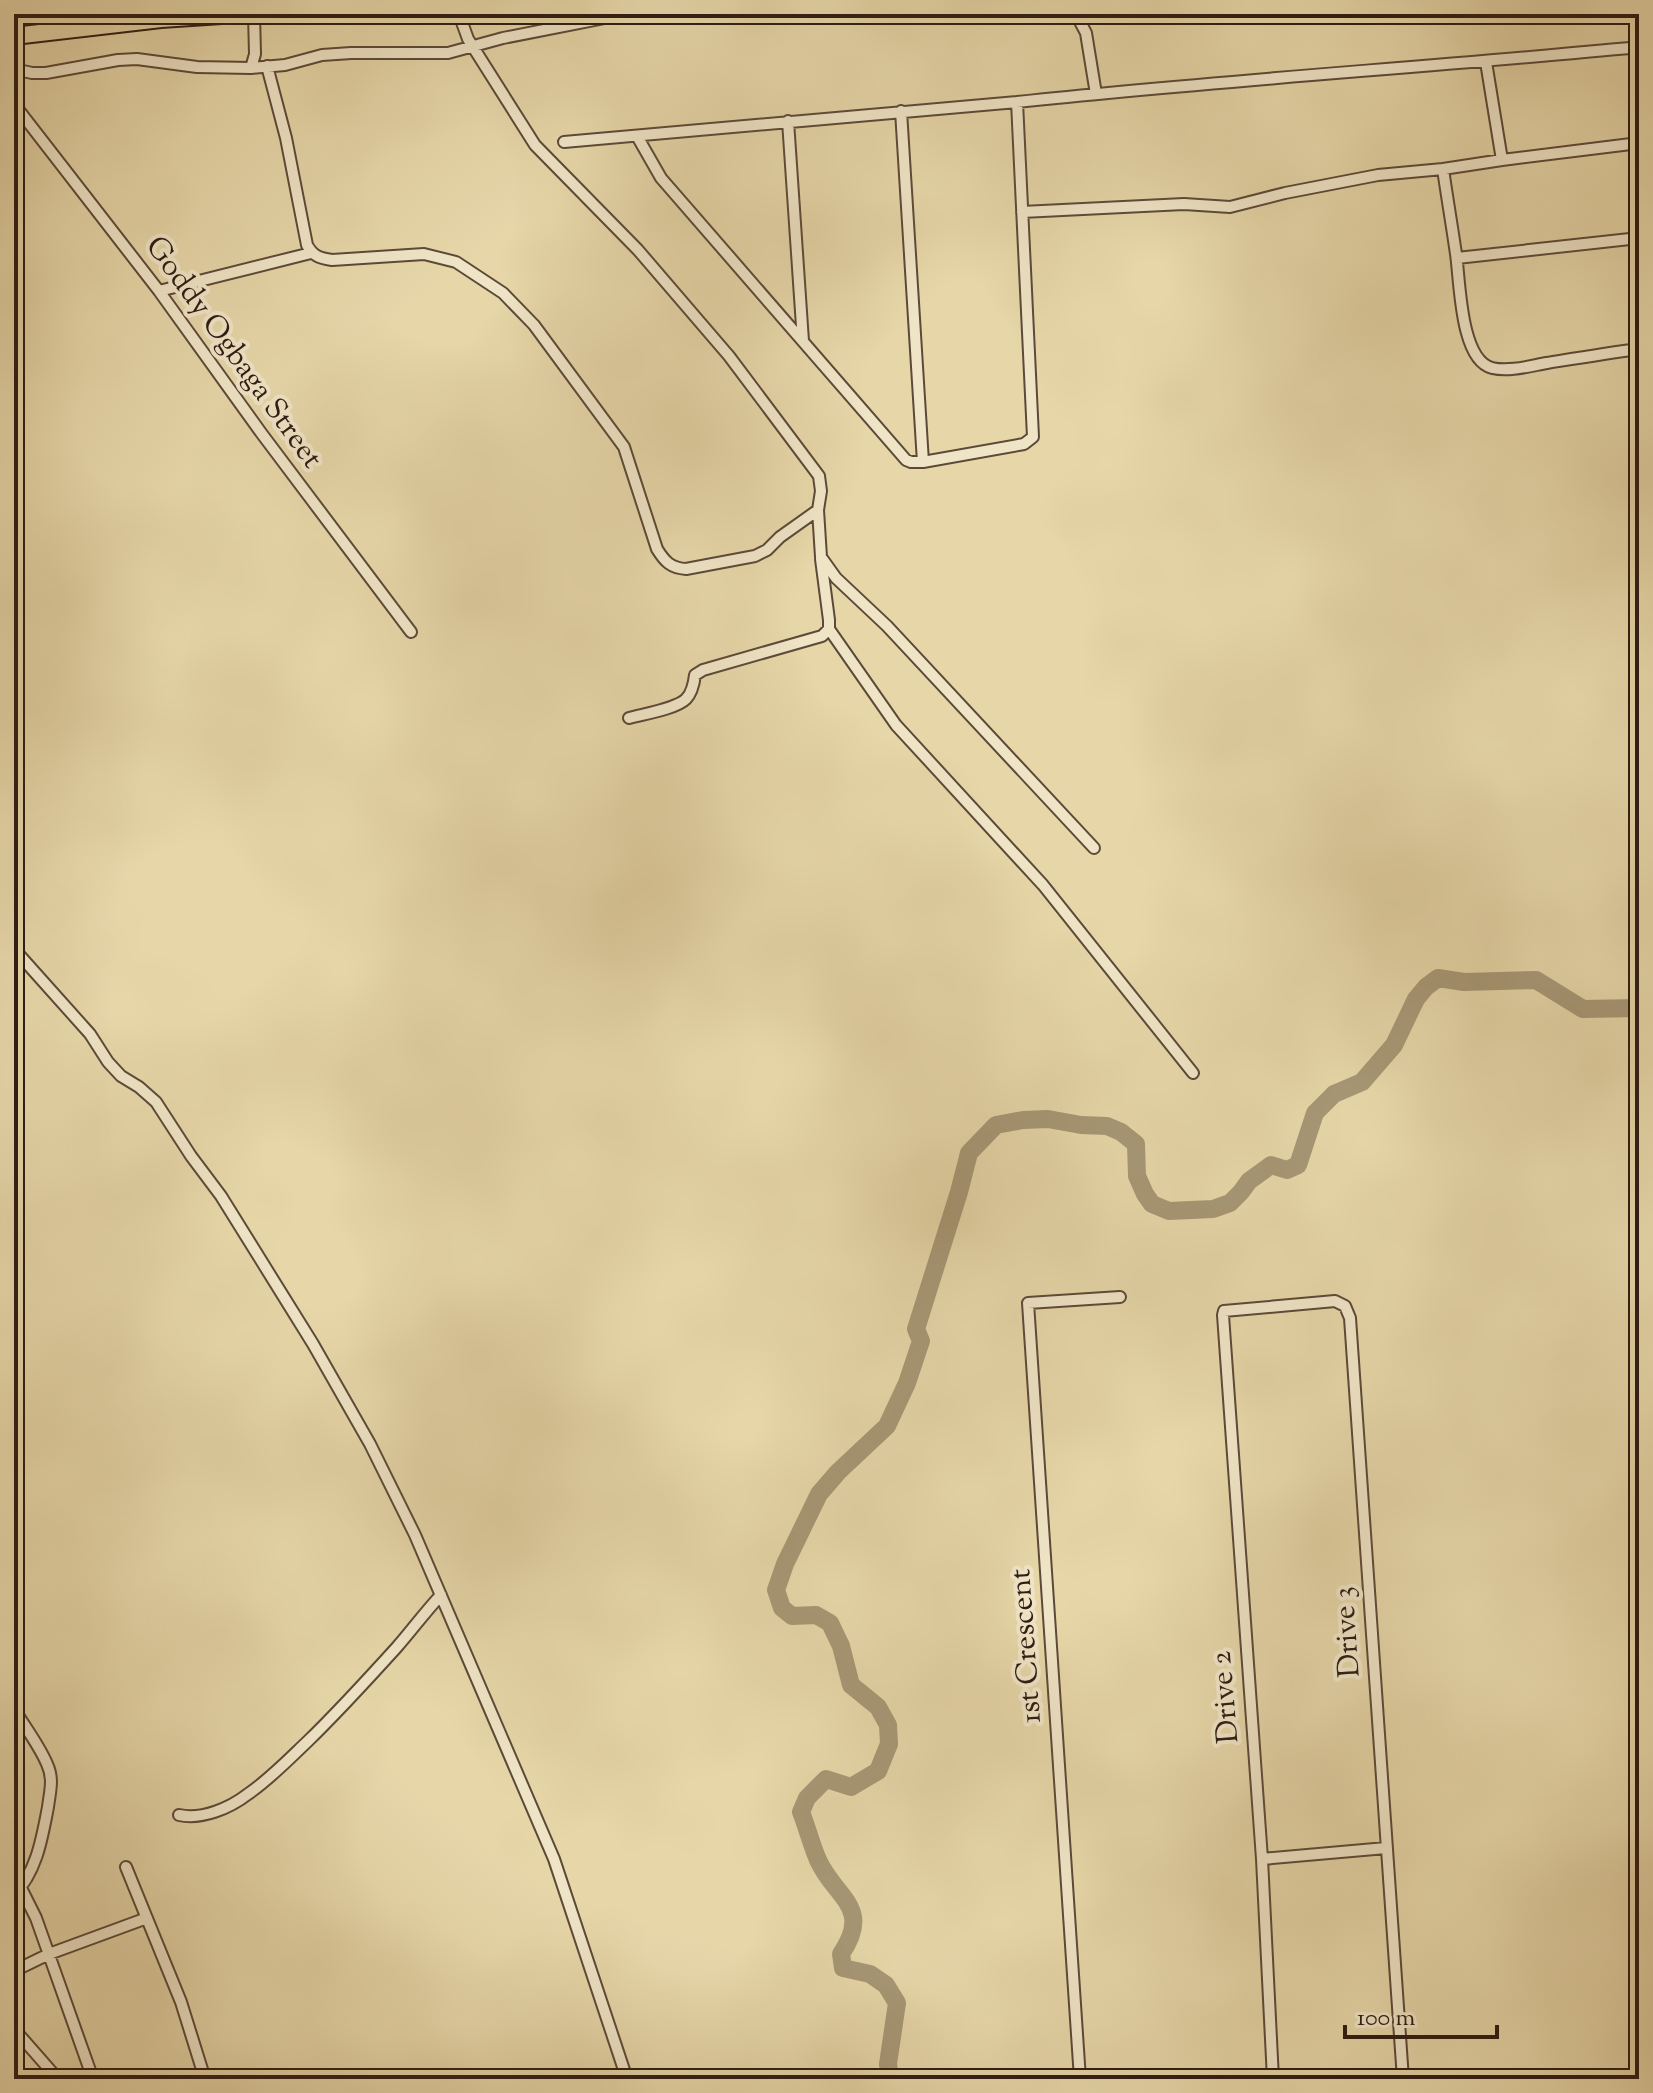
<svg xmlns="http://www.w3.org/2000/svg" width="1653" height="2093" font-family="'Sorts Mill Goudy',serif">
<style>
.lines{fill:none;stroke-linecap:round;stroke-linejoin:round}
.river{stroke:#a79775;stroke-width:18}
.street-casing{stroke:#5c4a38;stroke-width:14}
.primary-casing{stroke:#2e1c13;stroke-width:20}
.street{stroke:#efe4c6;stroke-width:10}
.primary{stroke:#e6d6a8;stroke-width:16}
.labels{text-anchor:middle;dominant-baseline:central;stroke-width:8;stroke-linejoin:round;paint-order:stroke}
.street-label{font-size:30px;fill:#2e1c13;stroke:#efe4c6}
</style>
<rect width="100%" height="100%" fill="#e6d6a8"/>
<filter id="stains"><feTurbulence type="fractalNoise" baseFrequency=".0025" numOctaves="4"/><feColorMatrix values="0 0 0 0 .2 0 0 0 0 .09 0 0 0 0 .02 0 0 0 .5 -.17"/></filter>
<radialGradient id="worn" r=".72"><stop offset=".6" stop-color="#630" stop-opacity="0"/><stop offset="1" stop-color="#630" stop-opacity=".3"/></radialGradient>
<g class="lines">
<path class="river" d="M890,2079L888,2064L897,2003L886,1985L870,1974L843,1968L841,1954C873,1907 835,1898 818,1860C811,1844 807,1827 801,1812L807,1798L826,1779L851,1787L878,1771L889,1744L888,1725L878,1707L851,1685L841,1646L830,1623L816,1615L792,1616L782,1608L776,1590L785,1564L819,1494L838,1472L887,1426L907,1383L921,1341L916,1329L959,1192L969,1153L996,1125L1023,1120L1048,1119L1081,1125L1107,1126L1121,1132L1136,1144L1137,1176L1145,1194L1152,1204L1169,1211L1213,1209L1230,1203L1241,1192L1249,1181L1271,1165L1287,1170L1298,1165L1315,1113L1334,1094L1362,1082L1394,1045L1416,999L1426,987L1438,978L1464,982L1536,980L1583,1009L1639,1008"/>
<g class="street-casing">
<path id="street" d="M254,14L255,54L251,68L285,65L322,55L351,53H448L503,38L625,14
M459,14L468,39L535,145L638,250L729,356L819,476L821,491L818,510L821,557L836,578L887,626L1094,848
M1076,14L1086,33L1096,94
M1486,62L1502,160
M267,66L286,138L307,245C313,256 319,258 332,260L424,254L456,262L503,293L534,325L624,447L657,549C665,562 671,568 686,569L755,556L767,550L780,537L818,510
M14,69L32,73H46L118,60L137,59L197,67L251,68
M1017,102C1224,80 1432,67 1639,47
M14,104L159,291L262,434L411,632
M901,111L923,462
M788,121L803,341
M564,142L1017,102L1033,437L1024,444L923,462H911L906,460L661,178L637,136
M1443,169L1502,160L1639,143
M1022,212L1184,204L1230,207L1285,193L1378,175L1443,169C1447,197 1452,226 1456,254C1460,281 1460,360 1492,368C1509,372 1530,366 1547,363C1578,358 1608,353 1639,349
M1457,258L1639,238
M159,291L311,253
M829,629L896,725L1043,885L1193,1073
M629,718C643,714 676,709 686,699C692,693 694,683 695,675L703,670L822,636L829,629V620L821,559
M14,949L90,1034L108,1062L121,1076L139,1087L156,1102L191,1156L221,1196L313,1344L370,1444L415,1535L554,1859L627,2079
M14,1709C25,1727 39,1745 47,1764C54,1779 50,1791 48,1807C42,1838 37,1871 14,1895
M179,1815C202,1820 230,1808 248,1794C270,1779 289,1759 308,1741C339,1711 368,1679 397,1647C412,1630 425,1612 441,1595
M1262,1859L1386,1848
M126,1867L181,2002L205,2079
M21,1888L36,1918L93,2079
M14,1971L49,1954L147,1918
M14,2029L58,2079
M1080,2079L1028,1303L1120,1297
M1273,2079L1262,1859L1223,1315L1224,1311L1335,1301L1345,1306L1350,1318L1403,2079"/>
</g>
<g class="primary-casing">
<path id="primary" d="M14,36L161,19L237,14"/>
</g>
<use href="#street" class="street"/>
<use href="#primary" class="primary"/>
</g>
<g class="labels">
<g class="street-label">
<text transform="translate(233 353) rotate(54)">Goddy Ogbaga Street</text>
<text transform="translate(1348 1632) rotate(-94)">Drive 3</text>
<text transform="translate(1027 1646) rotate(-94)">1st Crescent</text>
<text transform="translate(1226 1697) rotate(-95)">Drive 2</text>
</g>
</g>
<rect width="1653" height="2093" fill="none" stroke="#e6d6a8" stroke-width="48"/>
<rect x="16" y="16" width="1621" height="2061" fill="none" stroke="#2e1c13" stroke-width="4"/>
<rect x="24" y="24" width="1605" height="2045" fill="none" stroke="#2e1c13" stroke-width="2"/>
<path d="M1345 2025v12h152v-12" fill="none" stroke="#2e1c13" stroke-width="4"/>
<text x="1357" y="2025" font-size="24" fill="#2e1c13" stroke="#efe4c6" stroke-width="6" paint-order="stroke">100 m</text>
<rect width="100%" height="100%" filter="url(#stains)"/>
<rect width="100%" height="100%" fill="url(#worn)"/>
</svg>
